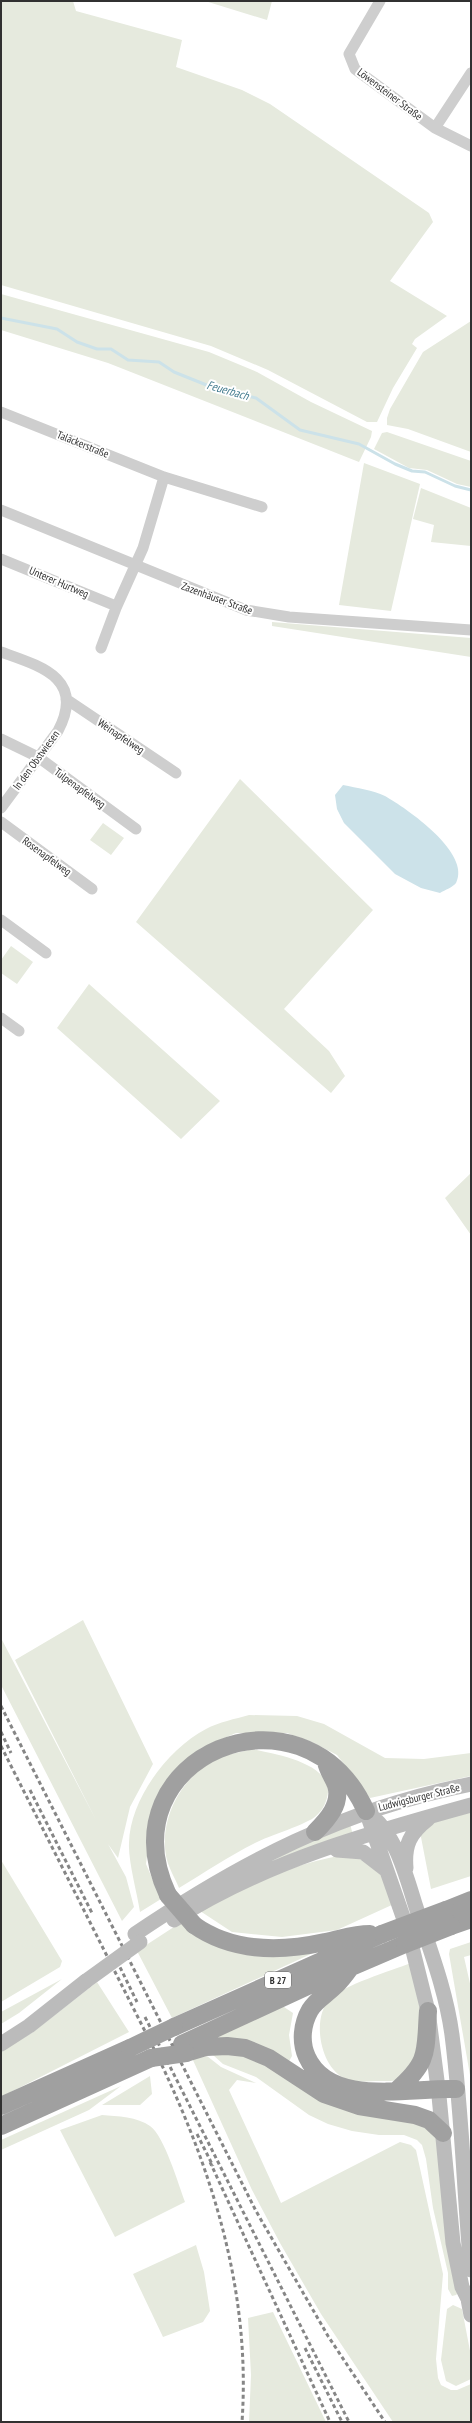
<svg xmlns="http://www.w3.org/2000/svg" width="472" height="2423" font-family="'PT Sans Narrow',sans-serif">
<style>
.green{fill:#e6eade}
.water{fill:#cce2e9}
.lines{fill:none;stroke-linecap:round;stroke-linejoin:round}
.stream{stroke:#cce2e9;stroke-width:3}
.minor{stroke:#cecece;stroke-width:11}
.secondary{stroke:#bbb;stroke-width:15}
.trunk{stroke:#a0a0a0;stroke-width:18}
.rail{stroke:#868686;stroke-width:3;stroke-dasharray:4 3;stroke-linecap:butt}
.secondary-bridge{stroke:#bbb;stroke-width:15}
.trunk-bridge{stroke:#a0a0a0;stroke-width:18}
.labels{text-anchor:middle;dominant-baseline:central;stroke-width:4;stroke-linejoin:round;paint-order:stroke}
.shield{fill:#fff;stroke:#6f6f6f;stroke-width:1}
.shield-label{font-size:10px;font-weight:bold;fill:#313131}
.street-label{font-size:11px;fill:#313131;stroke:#fff}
.water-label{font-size:12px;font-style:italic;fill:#447c8f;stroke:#fff}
</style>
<rect width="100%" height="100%" fill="#fff"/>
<path class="green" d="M1,1H73L76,11L182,40L176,67L242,90L270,104L429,213L433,222L390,281L447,316L415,339L412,344L417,348L393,388L377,422H367L268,370L211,346L1,285Z
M205,1H272L267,20Z
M1,294L209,352L257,372L311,402L372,431L371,437L359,462L108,363L1,330Z
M471,321V452L408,429L387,425V418L390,409L423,352Z
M387,432L471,461V487L457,484L427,470L409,468L374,449L382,433Z
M364,463L420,484L391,611L339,605Z
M421,488L471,508V546L431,542L434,525L413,519Z
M272,622L471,638V657L272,626Z
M240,779L373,910L284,1009L329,1051L345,1076L331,1093L136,922Z
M103,823L124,838L111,855L90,840Z
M11,946L33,962L17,984L1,973V960Z
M89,984L220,1101L181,1139L57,1028Z
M471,1173V1235L445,1198Z
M83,1620L153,1764L130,1807L118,1858L108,1844L126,1877L134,1907L122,1921L1,1685V1638L96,1820L15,1660Z
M249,1715L297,1716L324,1724L385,1758L424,1759L471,1753V1776L370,1798L337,1755L312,1742L287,1733H236L201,1748L169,1778L152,1815L146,1864L161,1899L140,1912C137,1892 128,1861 129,1843C130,1799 168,1749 206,1729C219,1722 235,1719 249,1715Z
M252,1749C274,1754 329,1762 328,1792C327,1801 323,1810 316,1816C308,1824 268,1836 255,1843C229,1856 204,1873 179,1888C175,1878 168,1867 166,1856C159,1816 184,1772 222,1757C232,1753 242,1752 252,1749Z
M471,1810V1876L431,1889L420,1832L436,1820Z
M350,1824L353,1835L228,1884L298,1847Z
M354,1853L381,1869L394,1904L337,1930L282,1937L232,1932L197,1909C245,1882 300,1862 354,1853Z
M1,1860L62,1961L60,1967L1,2002Z
M180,1923L268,1955L313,1953L172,2018L137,1951Z
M471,1942V1955L464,1957L471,1988V2081L449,1954L450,1949Z
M411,1963C415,1976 427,2032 423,2043C421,2049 407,2073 403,2077C397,2082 386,2081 379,2081C370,2081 356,2083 346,2079C321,2069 311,2020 329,2000C342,1985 391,1971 411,1963Z
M62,1979L19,2013L1,2024V2012Z
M97,1982L129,2032L1,2097V2051L33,2032Z
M281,2005L293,2013L289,2035L292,2056L288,2063L216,2039L213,2035Z
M215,2053L244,2056L415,2120L437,2138L458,2293L456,2295L452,2296L448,2289V2273L433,2208L426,2159L422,2145L417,2140L404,2135H379L352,2131L328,2124L309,2115L256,2077L223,2064L213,2055Z
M207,2056L221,2067L256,2083L237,2080L229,2090L281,2203L400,2142L411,2145L416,2150L443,2274L436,2359L438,2378L441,2385L451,2390H457L471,2384V2422H393L321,2314L280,2243L252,2190L192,2058Z
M150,2076L152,2094L140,2105H102Z
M121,2086L89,2110L1,2150V2140Z
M102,2115C117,2116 138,2117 150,2126C164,2135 179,2186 185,2202L115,2237L60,2130Z
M196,2245L204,2272L210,2311L203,2322L163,2337L133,2274Z
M453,2305L462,2309L471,2356V2379L456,2386L446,2381L441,2360L447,2309Z
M273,2312L326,2422H249L251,2375L248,2318Z"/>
<path class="water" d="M343,785C357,788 373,790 385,796C406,808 472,853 456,883C453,887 445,890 440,893L421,888L395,874L344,823L337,809L335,795Z"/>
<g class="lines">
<path class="stream" d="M1,318L57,329L77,342L97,349H111L128,360L159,362L174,372L209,386L256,398L300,430L359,444L395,464L412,471L425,472L455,486L471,490"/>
<path class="minor" d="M380,1L349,54L355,69L435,128L471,146
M435,128L471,73
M1,412L164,477L262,507
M1,510L246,610L289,617L471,630
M1,559L116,606
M101,648L116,608L143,548L164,477
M1,652C40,666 86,678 58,731L1,808
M66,699L176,773
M1,739L38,757L136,829
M1,822L92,889
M1,920L46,953
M1,1018L19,1031"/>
<path class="secondary" d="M366,1811L408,1931L428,2011L439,2096L453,2243L462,2287L468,2299L471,2315
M367,1812C395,1832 405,1872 415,1904C429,1947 446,1990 452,2035C462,2113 464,2192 471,2270
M337,1850L363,1852L385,1869
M406,1868C404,1845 410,1833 428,1819
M174,1920C264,1862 369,1833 471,1805
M135,1934C243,1861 342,1810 471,1784
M1,2044L29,2026L86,1981"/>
<path class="trunk" d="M315,1832C327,1820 342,1804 336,1785C333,1777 328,1771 326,1762
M168,1895C103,1756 303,1673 366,1811
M446,1910L471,1900
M194,1925C232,1952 280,1952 325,1942C341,1939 353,1934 370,1934
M451,1926L471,1919
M352,1966C346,1973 341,1981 334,1987C326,1995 316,2000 310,2010C302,2024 300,2042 307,2057C330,2108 411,2087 456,2089
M174,2027L382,1934
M182,2044L314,1983L405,1944
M186,2053L206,2047L227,2046L245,2048L269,2058L324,2094L359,2106L415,2115L429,2120L443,2133
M397,2090C430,2061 425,2052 428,2011
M1,2106L130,2048
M1,2126L151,2058"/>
<path class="rail" d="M1,1706L256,2211L328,2336L385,2422
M1,1732L11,1753
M1,1746L158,2057C213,2172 251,2293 242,2422
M30,1790L92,1913
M117,1961L137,2002
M145,2017L349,2422
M197,2134L213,2166
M210,2162L330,2422
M305,2348L342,2422"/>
<path class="secondary-bridge" d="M86,1981L140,1942"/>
<path class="trunk-bridge" d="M168,1895L194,1925
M382,1934L446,1910
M405,1944L451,1926
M130,2048L174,2027
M151,2058L186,2053"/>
</g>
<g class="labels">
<rect class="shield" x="265" y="1972" width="26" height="16" rx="3"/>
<g class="shield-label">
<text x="278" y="1980">B 27</text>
</g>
<g class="street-label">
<text transform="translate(390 94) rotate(37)">Löwensteiner Straße</text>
<text transform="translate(83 444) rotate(22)">Taläckerstraße</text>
<text transform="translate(59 582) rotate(23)">Unterer Hurtweg</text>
<text transform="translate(217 598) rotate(20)">Zazenhäuser Straße</text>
<text transform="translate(121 736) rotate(34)">Weinapfelweg</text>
<text transform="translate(36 760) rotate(-54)">In den Obstwiesen</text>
<text transform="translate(80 788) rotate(36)">Tulpenapfelweg</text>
<text transform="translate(47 856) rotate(36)">Rosenapfelweg</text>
<text transform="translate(419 1797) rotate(-14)">Ludwigsburger Straße</text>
</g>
<g class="water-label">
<text transform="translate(228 390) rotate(16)">Feuerbach</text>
</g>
</g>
<rect width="472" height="2423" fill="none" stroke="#313131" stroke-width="4"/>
</svg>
